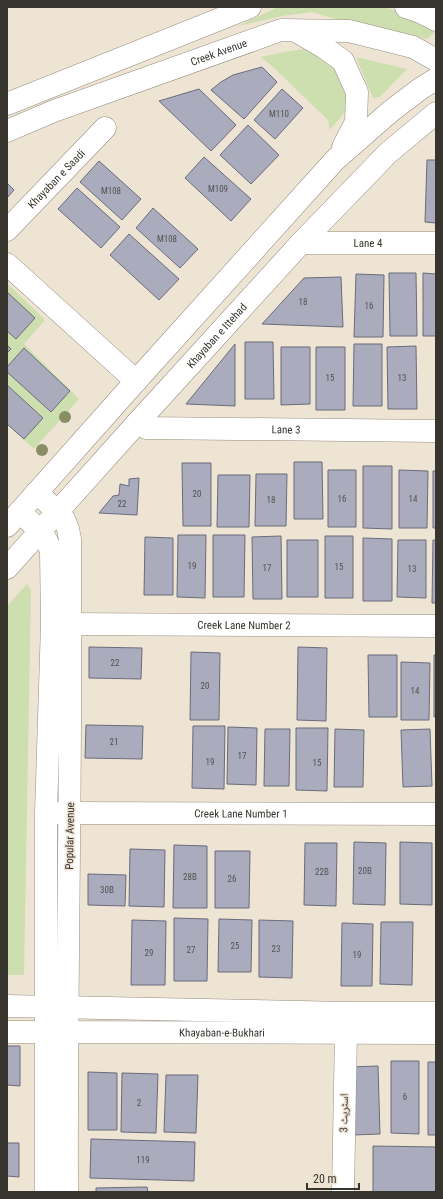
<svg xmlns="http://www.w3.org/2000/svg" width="443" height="1199" font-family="'Roboto Condensed','Noto Naskh Arabic',sans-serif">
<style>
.green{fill:#cddfaf}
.building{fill:#aaabbc;stroke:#6a6b7b}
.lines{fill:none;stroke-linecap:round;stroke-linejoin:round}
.minor-casing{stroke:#978d7e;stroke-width:23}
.major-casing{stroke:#978d7e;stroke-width:23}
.minor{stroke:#fff;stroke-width:22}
.major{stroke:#fff;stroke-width:22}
.tree{fill:#898e65}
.labels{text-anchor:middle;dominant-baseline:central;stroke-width:3;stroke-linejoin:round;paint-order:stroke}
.number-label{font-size:9px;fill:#545252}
.street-label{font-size:11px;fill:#38342e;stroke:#eee4d4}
</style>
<rect width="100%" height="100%" fill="#eee4d4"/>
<path class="green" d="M278,7H383L402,12L434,25L436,31L427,39L332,18L312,12L282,16L238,26Z
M305,49L324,56L341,75L350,96L346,111L330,130L328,120L274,68L261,57L289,51Z
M356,57L407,69L380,97L373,98Z
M7,283L45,320L24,344L79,399L34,449L7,424Z
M27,584L31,590L24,975H7V606Z"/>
<path class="building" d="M262,67L277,82L244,119L211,90L221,82L233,75Z
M199,89L236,125L211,151L159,101Z
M282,89L303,108L275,139L254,120Z
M248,125L279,155L251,184L220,155Z
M204,157L251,199L231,221L185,178Z
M427,160H436V223L425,222Z
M99,161L141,199L122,220L80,182Z
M7,183L14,190L7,198Z
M77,188L120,227L101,248L58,209Z
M153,208L198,249L180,268L136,228Z
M129,234L179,279L159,300L110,255Z
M389,273H416L417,336H390Z
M423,273L436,274V336H423Z
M356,274L384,275L383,337H354Z
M341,277L343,327L262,324L304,278Z
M7,292L35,318L16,339L7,331Z
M245,342H273L274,399H245Z
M235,344V406L186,404Z
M354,344H382V406H353Z
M7,345L11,349L7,353Z
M416,346L417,409H388L387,347Z
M281,347H310V404L281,405Z
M316,347H345V410H316Z
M24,348L70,391L51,412L7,372V367Z
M7,385L43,418L24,439L7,424Z
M294,462H322L323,519H294Z
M182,463H211V526H183Z
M363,466H392V529L363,528Z
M328,470H356V527H328Z
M399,470L428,471L427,528H399Z
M433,471H436V528H433Z
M256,474H287L286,526H255Z
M218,475H250L249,527H217Z
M139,478L137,515L99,513L113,496L119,495L120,484L129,486V479Z
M178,535H206L205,598L177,597Z
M213,535H245L244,597H213Z
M281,536L282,599H253L252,537Z
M325,536H353V598H325Z
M145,537L173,538V595H144Z
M363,538L392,539V601H363Z
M287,540H318V597H287Z
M398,540H426V598L397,597Z
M433,540H436V603H432Z
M89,647L142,648L141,679L89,678Z
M298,647L327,648L326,721L297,720Z
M191,652L220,653L219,720H190Z
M368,655H397V717H369Z
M434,655H436V717H434Z
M401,662L430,663L429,720H401Z
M86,725L143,726L142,759L85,758Z
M193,726H225L224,789L192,788Z
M228,727L257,728L256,785L227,784Z
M296,728H328L327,791L296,790Z
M265,729H290L289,786H264Z
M335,729L364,730L363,787H334Z
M430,729L432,786L403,787L401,730Z
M354,842L386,843L385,905L353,904Z
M400,842L432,843V905L400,904Z
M305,843H337L336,906L304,905Z
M174,845L207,846V908H173Z
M130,849L165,850L164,907L129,906Z
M215,851H250L249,908H215Z
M88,874L126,875L125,906L88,905Z
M174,918L208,919L207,981H174Z
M219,919L252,920L251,972H218Z
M132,920L166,921L165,985H131Z
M259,920L293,921L292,978L259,977Z
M381,922H413L412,985L380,984Z
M342,923L373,924L372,986H341Z
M7,1046H20V1086L7,1085Z
M391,1061H419V1134L391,1133Z
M428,1062H436V1135H428Z
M378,1066L380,1134L352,1135L349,1067Z
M88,1072L117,1073V1130H88Z
M122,1073L158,1074L156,1133L121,1132Z
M166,1075H198L196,1133L164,1132Z
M91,1139L195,1142L194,1181L90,1178Z
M7,1143H19V1177L7,1176Z
M373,1146L436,1147V1192H373Z
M147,1187L148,1192H96V1188Z"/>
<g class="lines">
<g class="minor-casing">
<g id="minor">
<path id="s1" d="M7,230L105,128"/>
<path id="s2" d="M301,243H436"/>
<path d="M7,264L136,381"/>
<path id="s3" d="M138,422L146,428L436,431"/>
<path d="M37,492L64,519L68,529L70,539C72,756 66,974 67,1192"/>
<path d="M20,512C32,524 46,534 51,551L52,624L46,813V1192"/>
<path id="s4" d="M57,624L436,626"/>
<path id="s5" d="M55,813L436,814"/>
<path d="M7,1006L347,1013H436"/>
<path id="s6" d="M7,1032L436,1033"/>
<path d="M343,1192L346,1033"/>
</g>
</g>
<g class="major-casing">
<g id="major">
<path d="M406,7L418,11L436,20"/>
<path d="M296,31L325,48L343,61L357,92L356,122L343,147"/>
<path d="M7,104L250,7"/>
<path id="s7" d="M7,131L54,111L281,30L349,31L413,47L436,60"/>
<path d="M7,526L136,381L335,160L391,111L420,89L436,79"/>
<path id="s8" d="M7,568L138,422L301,243L388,153L436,113"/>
</g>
</g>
<use href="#minor" class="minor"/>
<use href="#major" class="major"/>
</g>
<g class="tree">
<circle cx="65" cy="417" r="6"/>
<circle cx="42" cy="450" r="6"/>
</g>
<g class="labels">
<g class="number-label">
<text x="279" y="114">M110</text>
<text x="218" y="189">M109</text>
<text x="111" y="191">M108</text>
<text x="167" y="239">M108</text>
<text x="303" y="302">18</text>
<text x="369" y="306">16</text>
<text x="330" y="378">15</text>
<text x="402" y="378">13</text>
<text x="197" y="494">20</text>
<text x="342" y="499">16</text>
<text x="413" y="499">14</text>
<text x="271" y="500">18</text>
<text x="122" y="504">22</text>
<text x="192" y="566">19</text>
<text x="339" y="567">15</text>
<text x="267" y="568">17</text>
<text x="412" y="569">13</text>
<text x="115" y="663">22</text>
<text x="205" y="686">20</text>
<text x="415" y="691">14</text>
<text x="114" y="742">21</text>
<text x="242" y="756">17</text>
<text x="210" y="762">19</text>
<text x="317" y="763">15</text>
<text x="365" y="871">20B</text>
<text x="322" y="872">22B</text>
<text x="190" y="877">28B</text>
<text x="232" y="879">26</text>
<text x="107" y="890">30B</text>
<text x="235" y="946">25</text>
<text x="276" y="949">23</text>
<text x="191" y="950">27</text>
<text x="149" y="953">29</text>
<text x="357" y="955">19</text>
<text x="405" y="1097">6</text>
<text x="139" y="1103">2</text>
<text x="143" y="1160">119</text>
</g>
<g class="street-label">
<text stroke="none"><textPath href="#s7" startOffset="226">Creek Avenue</textPath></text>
<text stroke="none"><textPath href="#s1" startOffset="71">Khayaban e Saadi</textPath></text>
<text stroke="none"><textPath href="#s2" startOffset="67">Lane 4</textPath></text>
<text stroke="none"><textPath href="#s8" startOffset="313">Khayaban e Ittehad</textPath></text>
<text stroke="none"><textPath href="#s3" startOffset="150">Lane 3</textPath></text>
<text stroke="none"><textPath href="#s4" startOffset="187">Creek Lane Number 2</textPath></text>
<text stroke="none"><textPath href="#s5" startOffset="186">Creek Lane Number 1</textPath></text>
<text transform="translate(70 836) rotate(-89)">Popular Avenue</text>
<text stroke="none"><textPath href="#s6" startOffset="215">Khayaban-e-Bukhari</textPath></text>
<text transform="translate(344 1113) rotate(-89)">اسٹریٹ 3</text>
</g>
</g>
<rect width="443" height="1199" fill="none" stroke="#38342e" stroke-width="16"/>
<path d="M307 1183v6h52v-6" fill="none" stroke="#38342e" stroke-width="2"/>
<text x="313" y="1183" font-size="12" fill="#38342e" stroke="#eee4d4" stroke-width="3" paint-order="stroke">20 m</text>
</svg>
